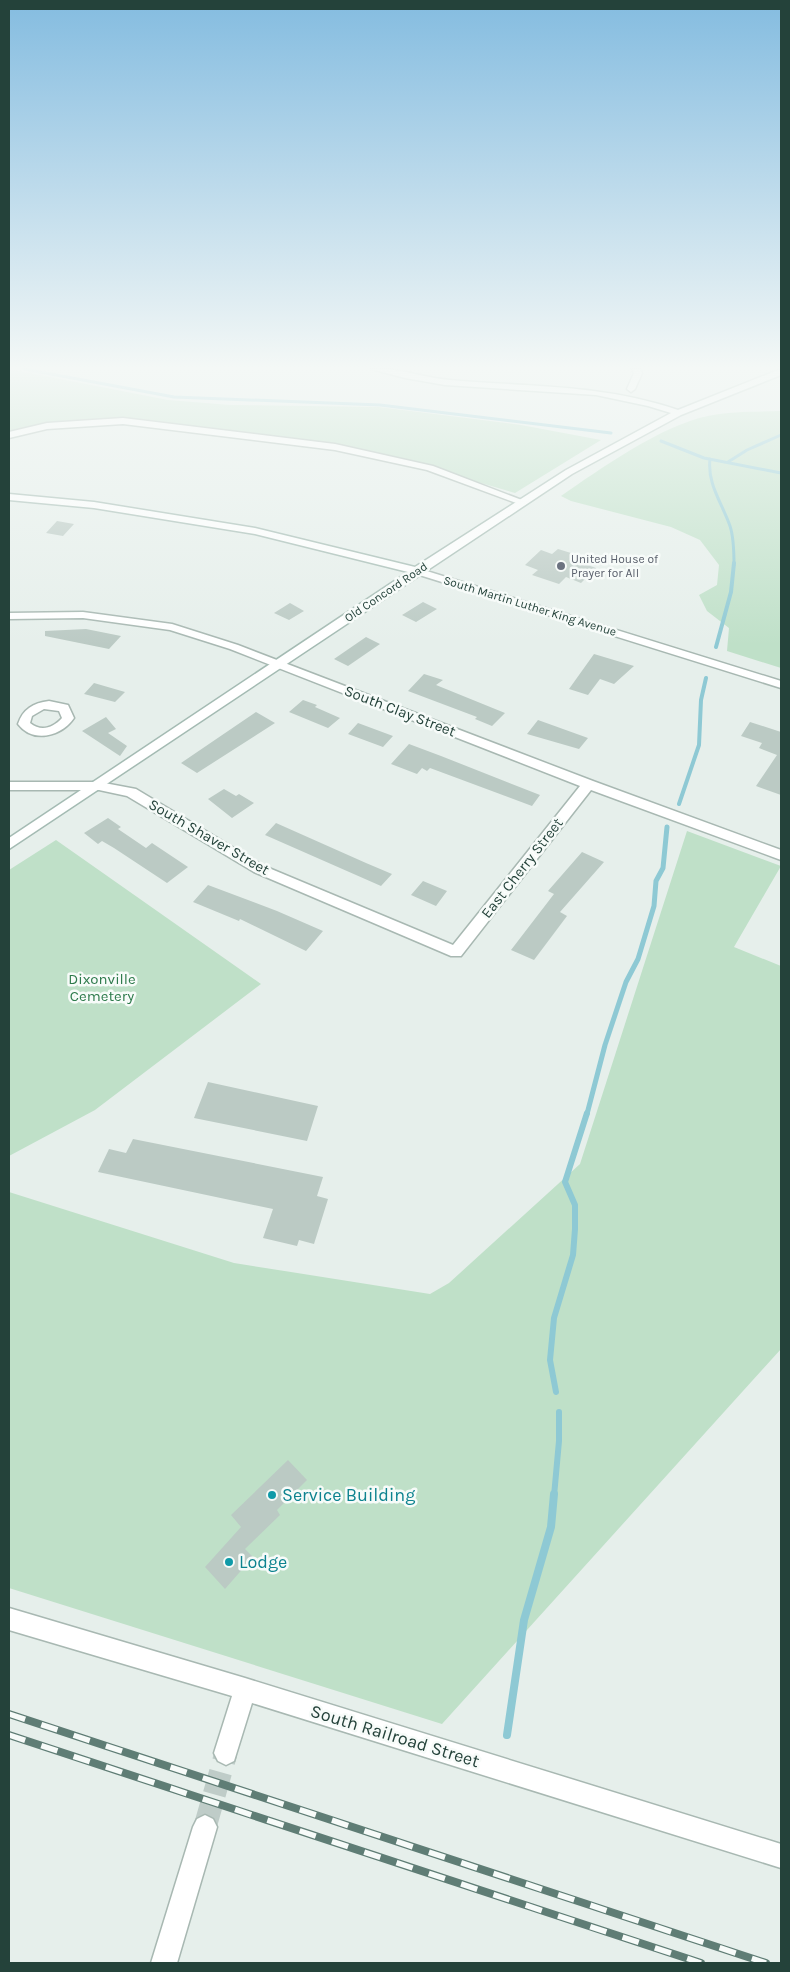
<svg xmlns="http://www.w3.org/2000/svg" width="790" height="1972" font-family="Karla,sans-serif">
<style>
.green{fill:#bfe0c8}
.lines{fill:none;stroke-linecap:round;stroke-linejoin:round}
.stream-far4{stroke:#8ec9d4;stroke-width:3}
.stream-far3{stroke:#8ec9d4;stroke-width:4}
.stream-far2{stroke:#8ec9d4;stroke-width:5}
.stream-far1{stroke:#8ec9d4;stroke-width:6}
.stream{stroke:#8ec9d4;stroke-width:8}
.building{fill:#bbcac4}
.street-tunnel{stroke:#bfccc8;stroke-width:23;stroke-dasharray:23 11;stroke-linecap:butt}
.street-casing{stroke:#a8b8b2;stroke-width:3}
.secondary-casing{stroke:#a4bbb3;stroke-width:3}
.street{fill:#fff;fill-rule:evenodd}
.secondary{fill:#fff;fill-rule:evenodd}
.rail-casing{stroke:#5f7d75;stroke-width:8}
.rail{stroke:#f7fbf9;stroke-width:5.5;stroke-dasharray:17;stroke-linecap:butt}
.worship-dot{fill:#6b7280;stroke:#f7fbf9;stroke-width:2}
.culture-dot{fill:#0f9aa8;stroke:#f7fbf9;stroke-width:2}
.labels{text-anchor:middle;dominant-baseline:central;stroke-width:5;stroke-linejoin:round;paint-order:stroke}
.far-worship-label{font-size:12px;fill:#5b616d;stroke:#f7fbf9;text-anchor:start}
.far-street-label{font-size:12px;fill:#24423a;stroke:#f7fbf9}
.street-label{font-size:15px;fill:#24423a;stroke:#f7fbf9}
.park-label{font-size:15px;fill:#2d7a4b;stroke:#f7fbf9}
.near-culture-label{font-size:18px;fill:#0d838f;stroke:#f7fbf9;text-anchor:start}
.near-street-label{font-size:18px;fill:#24423a;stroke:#f7fbf9}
</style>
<rect width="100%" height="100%" fill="#e6efeb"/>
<path class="green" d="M9,369L168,400L230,405L379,407L521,425L601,440L515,493L430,468L336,447L123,421L48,426L9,435Z
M781,411V668L727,651L729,628L707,611L699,595L717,585L719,565L700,540L671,527L571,501L561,496C600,469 662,425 708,416C731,411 758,412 781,411Z
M687,831L781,866L734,947L781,966V1349L442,1724L9,1588V1192L234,1263L430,1294L449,1283L580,1164Z
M56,840L261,984L95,1110L9,1156V870Z"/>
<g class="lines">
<path class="stream-far4" d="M24,369L174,397L380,405L611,433
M661,441L704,458L781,473
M710,459C707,484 722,503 730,526C734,538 734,552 734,565
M728,462L747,450L781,435"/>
<path class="stream-far3" d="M716,647L731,592L734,563
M679,804L699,745L701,700L706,678"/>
<path class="stream-far2" d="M587,1114L605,1045L626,982L638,959L654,906L656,881L663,868L667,827"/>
<path class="stream-far1" d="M556,1392L550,1360L554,1318L573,1255L575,1229V1205L565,1182L587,1113
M554,1496L559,1441V1412"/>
<path class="stream" d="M507,1735L524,1620L551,1527L554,1494"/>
</g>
<path class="building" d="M57,521L74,524L63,536L46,533Z
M558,549L584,557L579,562L596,568L581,583L566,577L559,584L532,575L538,570L525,565L541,550L552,554Z
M423,602L437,609L416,622L402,615Z
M290,603L304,611L289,620L274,613Z
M86,629L121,636L109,649L45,636V631Z
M366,637L380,644L348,666L334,659Z
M594,654L634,666L614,684L600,679L588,695L569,689Z
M424,674L443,680L436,685L505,713L492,726L475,719L477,717L408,691Z
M94,683L125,692L115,702L84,694Z
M303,700L317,705L315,707L340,718L328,728L289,712Z
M256,712L275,723L197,773L181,763Z
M106,717L116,729L108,733L127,746L120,756L82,731Z
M538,720L588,738L579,749L527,734Z
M750,722L781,732V795L756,786L777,755L759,748L762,743L741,736Z
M358,723L393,736L383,747L348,734Z
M409,744L441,756L540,795L532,806L430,768L427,771L422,768L417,774L391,764Z
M224,789L236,796L239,794L254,803L232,818L208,799Z
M108,818L121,827L118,829L146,848L152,843L188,867L167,883L114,848L102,841L98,844L84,833Z
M276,823L366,863L392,874L381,886L265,835Z
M582,852L604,862L560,912L567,916L534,960L511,950L554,894L548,891Z
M423,881L447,891L436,906L411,895Z
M208,885L277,911L323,931L306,951L240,919L239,921L193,902Z
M208,1082L318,1106L307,1141L194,1118Z
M133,1139L323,1177L317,1196L328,1199L314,1244L299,1240L297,1246L263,1238L273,1209L98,1172L109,1149L126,1153Z
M288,1460L307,1480L277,1510L280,1515L245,1549L253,1557L225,1589L205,1567L241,1527L231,1515Z"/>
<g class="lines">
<path class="street-tunnel" d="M205,1827L226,1753"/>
<g class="street-casing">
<path id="street" d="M632,369H640L642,373L635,389L631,392L627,389L634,373Z
M123,418L335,444L433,466L527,502L519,504L427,470L335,450L123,424L47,429L9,438V432L47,423Z
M417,568L781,681V688L413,573V569Z
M83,612L172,624L238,645L593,781L781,850V860L591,790L461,956H451L254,872L127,796L99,790H9V782H99L136,789L264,866L453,945L580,786L230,649L170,630L83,618L9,619V613Z
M49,701L68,705L74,718C62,736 33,744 18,724C23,709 33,703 49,701ZM44,709L59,711L62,718C53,728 41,732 30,723L32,716Z
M9,1608L245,1678L781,1844V1868L252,1703L234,1761L226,1765L218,1761L214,1753L232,1696L9,1630Z
M205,1815L213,1819L217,1827L177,1963H151L193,1827L197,1819Z"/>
</g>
<g class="secondary-casing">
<path id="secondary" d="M371,369C397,367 424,378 450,380C528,387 603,384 678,410L778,370H781V375L681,415L572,474L9,849V838L408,572L255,534L94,508L9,500V494L94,502L255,528L415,567L566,470L671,413L648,406L596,395L445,385L405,378Z"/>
</g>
<use href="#street" class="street"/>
<use href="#secondary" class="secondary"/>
<g class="rail-casing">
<path id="rail" d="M9,1714L766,1963
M9,1735L701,1963"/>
</g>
<use href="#rail" class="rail"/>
</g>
<linearGradient id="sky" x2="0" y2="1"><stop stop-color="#84bce0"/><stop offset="0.57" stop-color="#f4f8f6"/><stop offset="1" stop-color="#f4f8f6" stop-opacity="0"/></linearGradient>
<rect width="790" height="645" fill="url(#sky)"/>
<circle class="worship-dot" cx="561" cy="566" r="5"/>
<g class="culture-dot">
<circle cx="272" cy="1495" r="5"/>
<circle cx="229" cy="1562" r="5"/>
</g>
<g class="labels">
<g class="far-worship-label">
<text x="571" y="559">United House of<tspan x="571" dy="14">Prayer for All</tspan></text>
</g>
<g class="far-street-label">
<text transform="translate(386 592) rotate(-34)">Old Concord Road</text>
<text transform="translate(530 606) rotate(17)">South Martin Luther King Avenue</text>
</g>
<g class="street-label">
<text transform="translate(400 711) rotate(21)">South Clay Street</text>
<text transform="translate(209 837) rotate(30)">South Shaver Street</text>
<text transform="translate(522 868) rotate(-52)">East Cherry Street</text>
</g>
<g class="park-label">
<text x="102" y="979">Dixonville<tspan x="102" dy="17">Cemetery</tspan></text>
</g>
<g class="near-culture-label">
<text x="282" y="1495">Service Building</text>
<text x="239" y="1562">Lodge</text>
</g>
<g class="near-street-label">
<text transform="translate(395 1736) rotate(17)">South Railroad Street</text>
</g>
</g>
<rect width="790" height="1972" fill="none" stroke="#24423a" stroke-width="20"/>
</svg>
